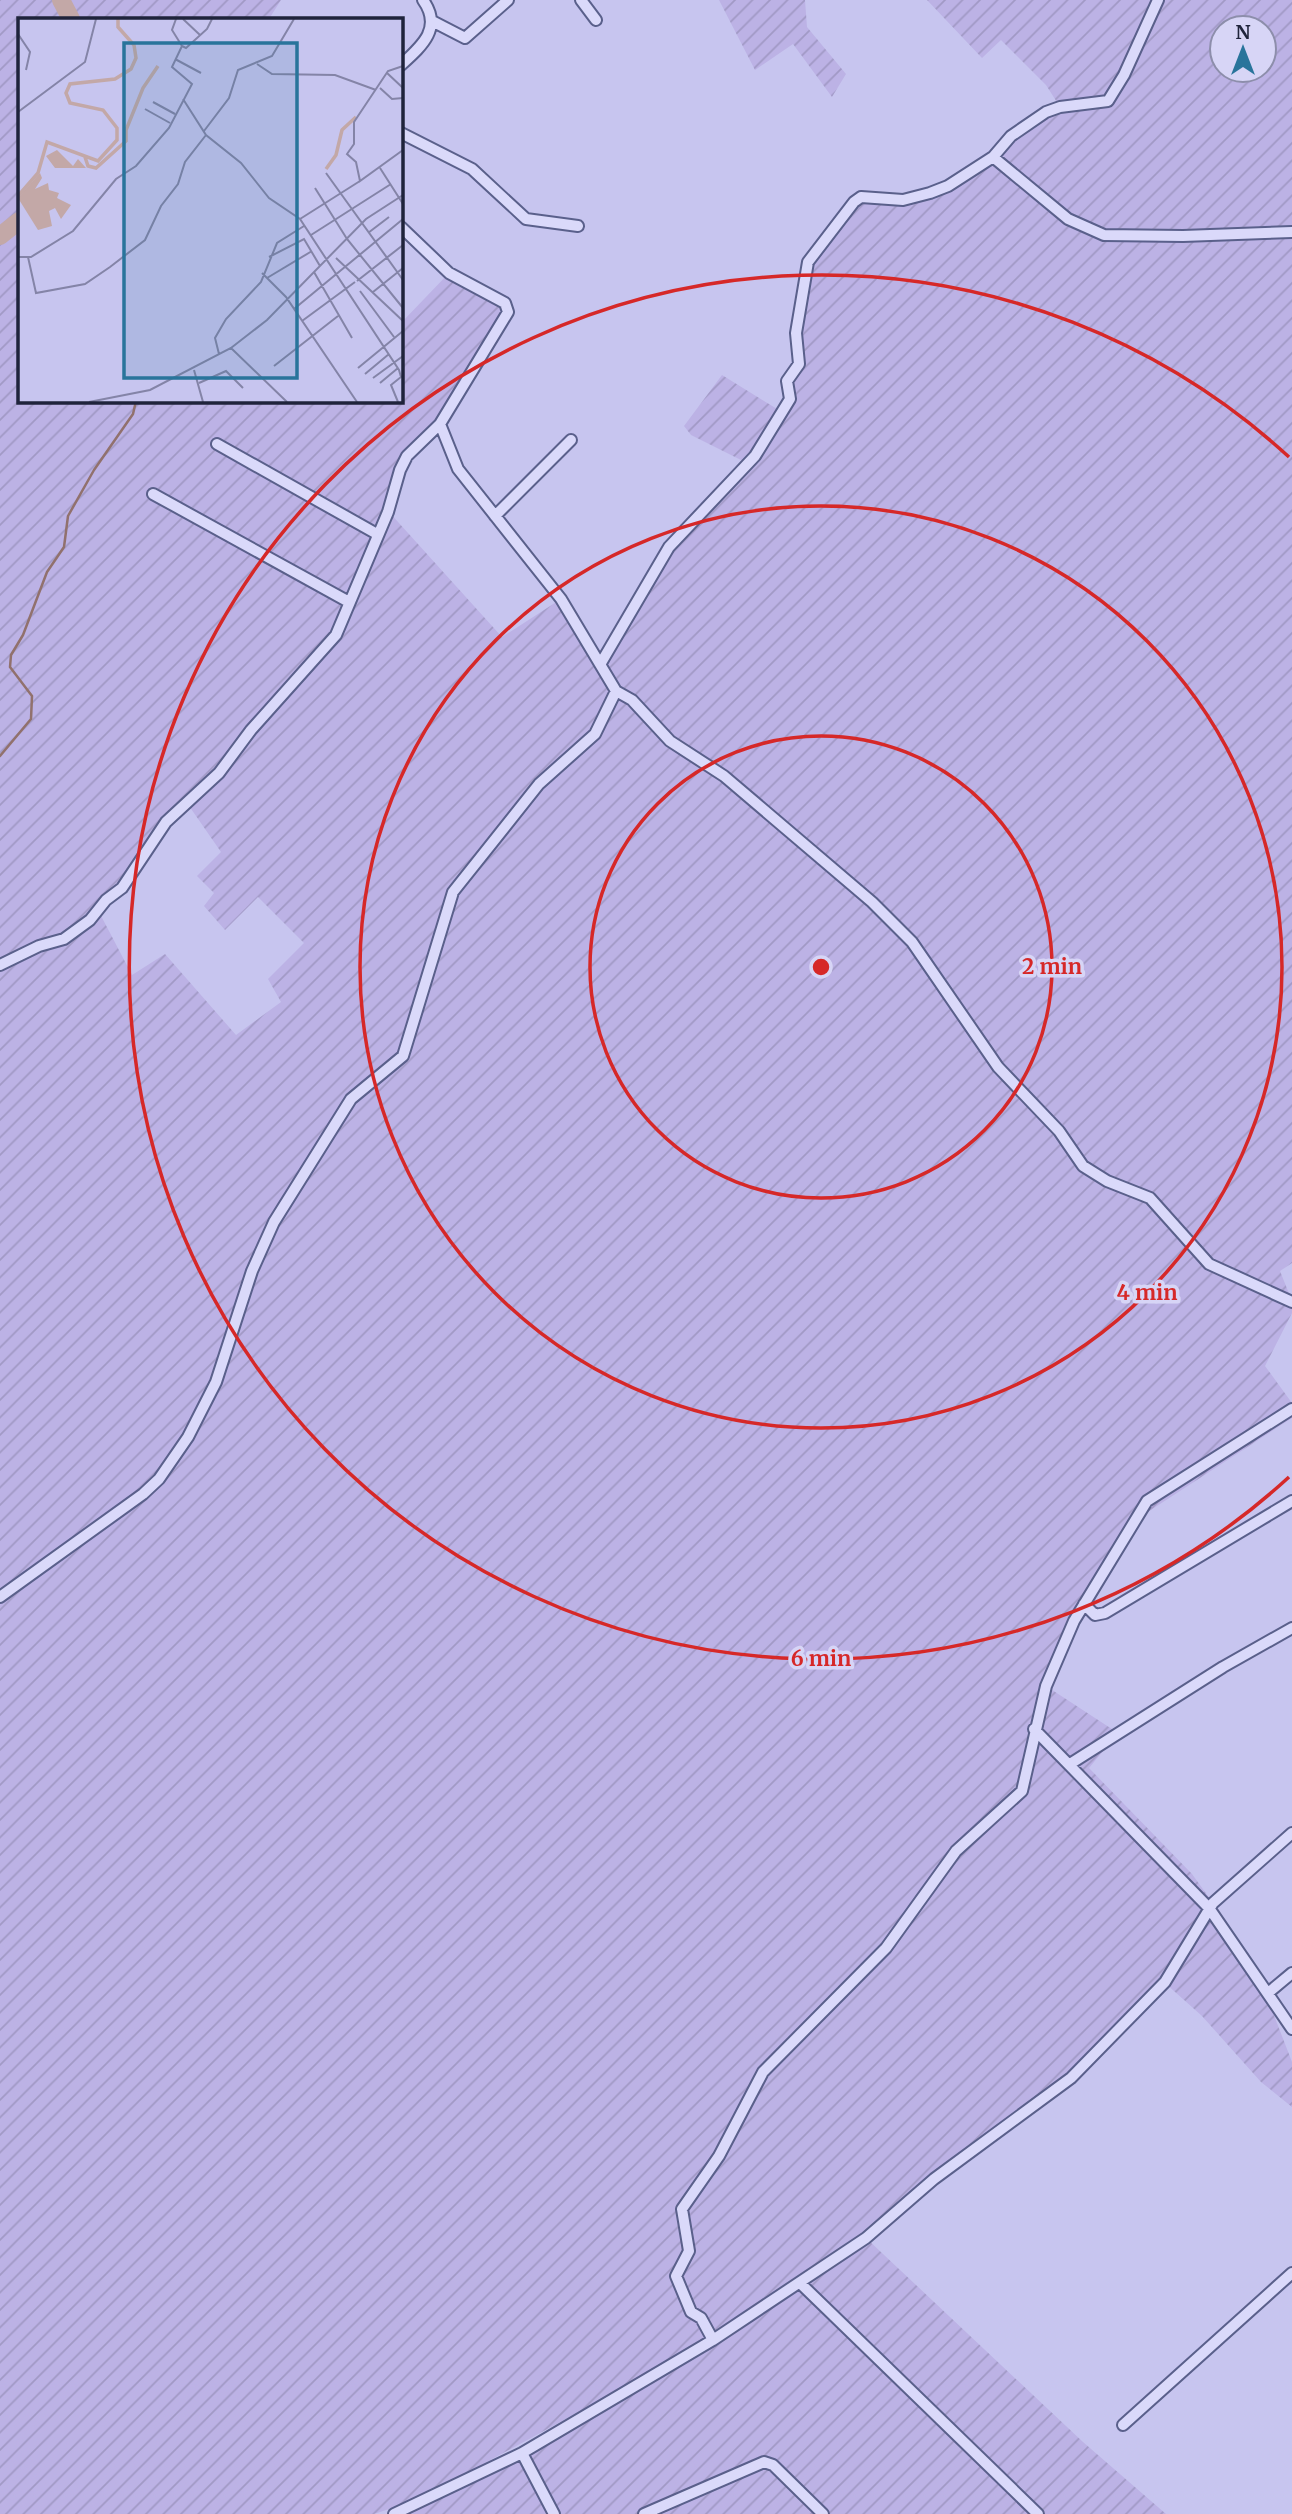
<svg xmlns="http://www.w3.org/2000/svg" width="1292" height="2514" font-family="Merriweather,serif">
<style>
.farmland{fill:url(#farmland-furrows);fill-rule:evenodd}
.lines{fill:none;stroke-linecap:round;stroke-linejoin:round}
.stream{stroke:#91716d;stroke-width:2.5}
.river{stroke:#c3a8a7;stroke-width:18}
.minor-casing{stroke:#5a608b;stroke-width:14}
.minor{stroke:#dad9fa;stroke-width:10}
.ring{fill:none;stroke:#d62828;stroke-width:3.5}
.inset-river{fill:none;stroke:#c3a8a7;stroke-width:3.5}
.inset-road{fill:none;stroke:#8484a7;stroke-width:2}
.view{fill:#29749b;fill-opacity:0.15;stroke:#29749b;stroke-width:3.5}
.inset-edge{fill:none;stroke:#1f233b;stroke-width:3.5}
.centre{fill:#d62828;stroke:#d7d5f6;stroke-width:3.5}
.ring-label{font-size:21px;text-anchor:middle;font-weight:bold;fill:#d62828;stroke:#d7d5f6;stroke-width:7;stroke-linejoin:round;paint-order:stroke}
</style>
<defs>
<pattern id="farmland-furrows" width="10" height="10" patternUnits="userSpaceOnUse" patternTransform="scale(1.75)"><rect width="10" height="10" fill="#bcb2e5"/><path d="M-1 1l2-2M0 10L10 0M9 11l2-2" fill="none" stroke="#a199c5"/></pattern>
</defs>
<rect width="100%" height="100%" fill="#c7c5ef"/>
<path class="farmland" d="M0,0H281L269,19H19V401H401V323L449,273L508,307L440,424L407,456L389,512L502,637L561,599L601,663L669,547L747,463L691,435L684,426L722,375L782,412L787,381L799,353L808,262L854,202L888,200L948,186L1011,136L1060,107L1046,85L1001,40L982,58L927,0H1292V1263L1280,1271L1292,1301V1313L1265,1366L1292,1403V1418L1137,1519L1046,1686L1118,1733L1089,1768L1192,1874L1213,1903L1270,2005L1292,2062V2107L1261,2082L1202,2016L1165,1983L1071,2078L866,2238L1083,2442L1166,2514H394L522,2453L696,2348L450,2482L407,2503L374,2514H0ZM1222,28H1264V70H1222ZM187,803L221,852L197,876L214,893L204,906L225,930L258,897L304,943L268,979L281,1002L236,1035L165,954L132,975L98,910Z
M719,0H805L807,27L846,74L832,97L793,44L755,70Z"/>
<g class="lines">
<path class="stream" d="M0,756L31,719L32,696L10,667L11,655L23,635L47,572L64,547L68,516L94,470L133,414L136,401"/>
<path class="river" d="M61,0L71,19
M0,236L19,221"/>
<g class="minor-casing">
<path id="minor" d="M581,0L596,20
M432,21L465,38L508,0
M401,65C422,46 443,28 423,0
M401,133L472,169L526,219L578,226
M993,157L1068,219L1104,235L1183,236L1292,232
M440,424L458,469L561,599L616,691L632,700L670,741L724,776L872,902L912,942L998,1067L1059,1131L1083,1166L1107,1181L1150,1198L1209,1264L1292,1302
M217,444L377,534
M153,494L349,602
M495,516L571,440
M601,663L669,547L755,456L790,399L787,381L799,364L796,333L808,262L854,202L861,197L903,200L930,193L948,186L993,157L1011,136L1046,112L1060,107L1108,101L1124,75L1158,0
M0,965L39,946L64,939L90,920L106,900L122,888L166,822L219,773L251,730L336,635L388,512L400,470L407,456L440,424L508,312L505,303L449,273L401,227
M0,1597L143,1494L159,1479L188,1437L216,1382L252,1271L274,1222L351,1099L403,1056L453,892L539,784L595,734L616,691
M1084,1604L1095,1615L1105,1613L1292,1501
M1034,1729L1209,1908L1292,2029
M1070,1764L1223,1667L1292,1628
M1268,1993L1292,1973
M801,2284L1038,2514
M713,2340L701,2318L691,2312L676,2276L689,2251L682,2209L719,2156L763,2072L886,1948L956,1851L1022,1791L1046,1686L1074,1621L1147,1501L1292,1409
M1123,2425L1292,2273
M522,2453L554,2514
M394,2514L522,2453L713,2340L866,2238L934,2179L1071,2078L1165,1982L1213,1903L1292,1833
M644,2514L764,2462L773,2465L823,2514"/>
</g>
<use href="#minor" class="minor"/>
</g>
<g class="ring">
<circle cx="821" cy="967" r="231"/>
<circle cx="821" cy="967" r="461"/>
<path d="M1289 1477A692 692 0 1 1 1289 457"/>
</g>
<g transform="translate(18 18)">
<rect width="385" height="385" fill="#c7c5ef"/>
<path d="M39,132L55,148L60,141L68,150H37L28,138ZM22,155L24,160L17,171L30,165L31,172L41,175L39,180L53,187L43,201L37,190L31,193L34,208L20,212L0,180Z" fill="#c3a8a7"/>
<path class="inset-river" d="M67,139L70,148L78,150L108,123V112L125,70L140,48M308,151L318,137L324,112L338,99M0,178L20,155L29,124L80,143L99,122V110L85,92L52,85L48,75L52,66L97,61L113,51L118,40L116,27L100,9V1"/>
<path class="inset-road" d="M165,1L182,17M0,16L12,34L8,52M164,28L168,30L189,11L194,1M157,41L183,55M239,46L254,56L317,57L358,72M385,48L370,53L336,104V126L329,136L338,144L342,163L385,132M369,55L385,70M362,70L374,81L385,80M165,81L188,117L223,145L251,180L282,201L381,352L383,359L373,367L380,384M135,84L157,96M127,91L152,105M0,94L67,44L78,1M186,113L211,80L220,52L254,38L276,1M362,150L385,186M308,155L385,262M297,170L329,221L385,290M282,201L342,163M350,215L371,199M293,217L373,166M0,239H13L55,213L98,161L118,148L151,110L174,66L154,49L164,28L154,12L158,1M10,239L18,275L67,266L92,249L127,222L143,188L160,166L167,144L188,117M251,239L286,221L302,248M318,240L385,303M296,254L334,320M244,255L268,279L339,384M249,260L294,233M339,263L385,227M342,273L376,319M355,274L385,250M276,291L385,201M284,303L337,264M213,330L269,384M201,336L197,320L208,301L243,264L259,225L286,208M256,348L320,298M340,350L385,313M176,352L185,384M347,356L371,336M355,360L385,338M181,365L208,353L225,370M362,365L380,350M71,384L132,372L213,330L249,302L348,201L385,177"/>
<path class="view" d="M106,25H279V360H106Z"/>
<rect width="385" height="385" class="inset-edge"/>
</g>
<circle cx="821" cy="967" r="10" class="centre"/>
<g class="ring-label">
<text x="1052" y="974">2 min</text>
<text x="1147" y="1300">4 min</text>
<text x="821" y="1666">6 min</text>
</g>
<g transform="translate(1243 49)"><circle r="33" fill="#d7d5f6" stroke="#8d8eab" stroke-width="2"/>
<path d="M0-5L12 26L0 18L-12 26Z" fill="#29749b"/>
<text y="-10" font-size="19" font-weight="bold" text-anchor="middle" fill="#1f233b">N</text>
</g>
</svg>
